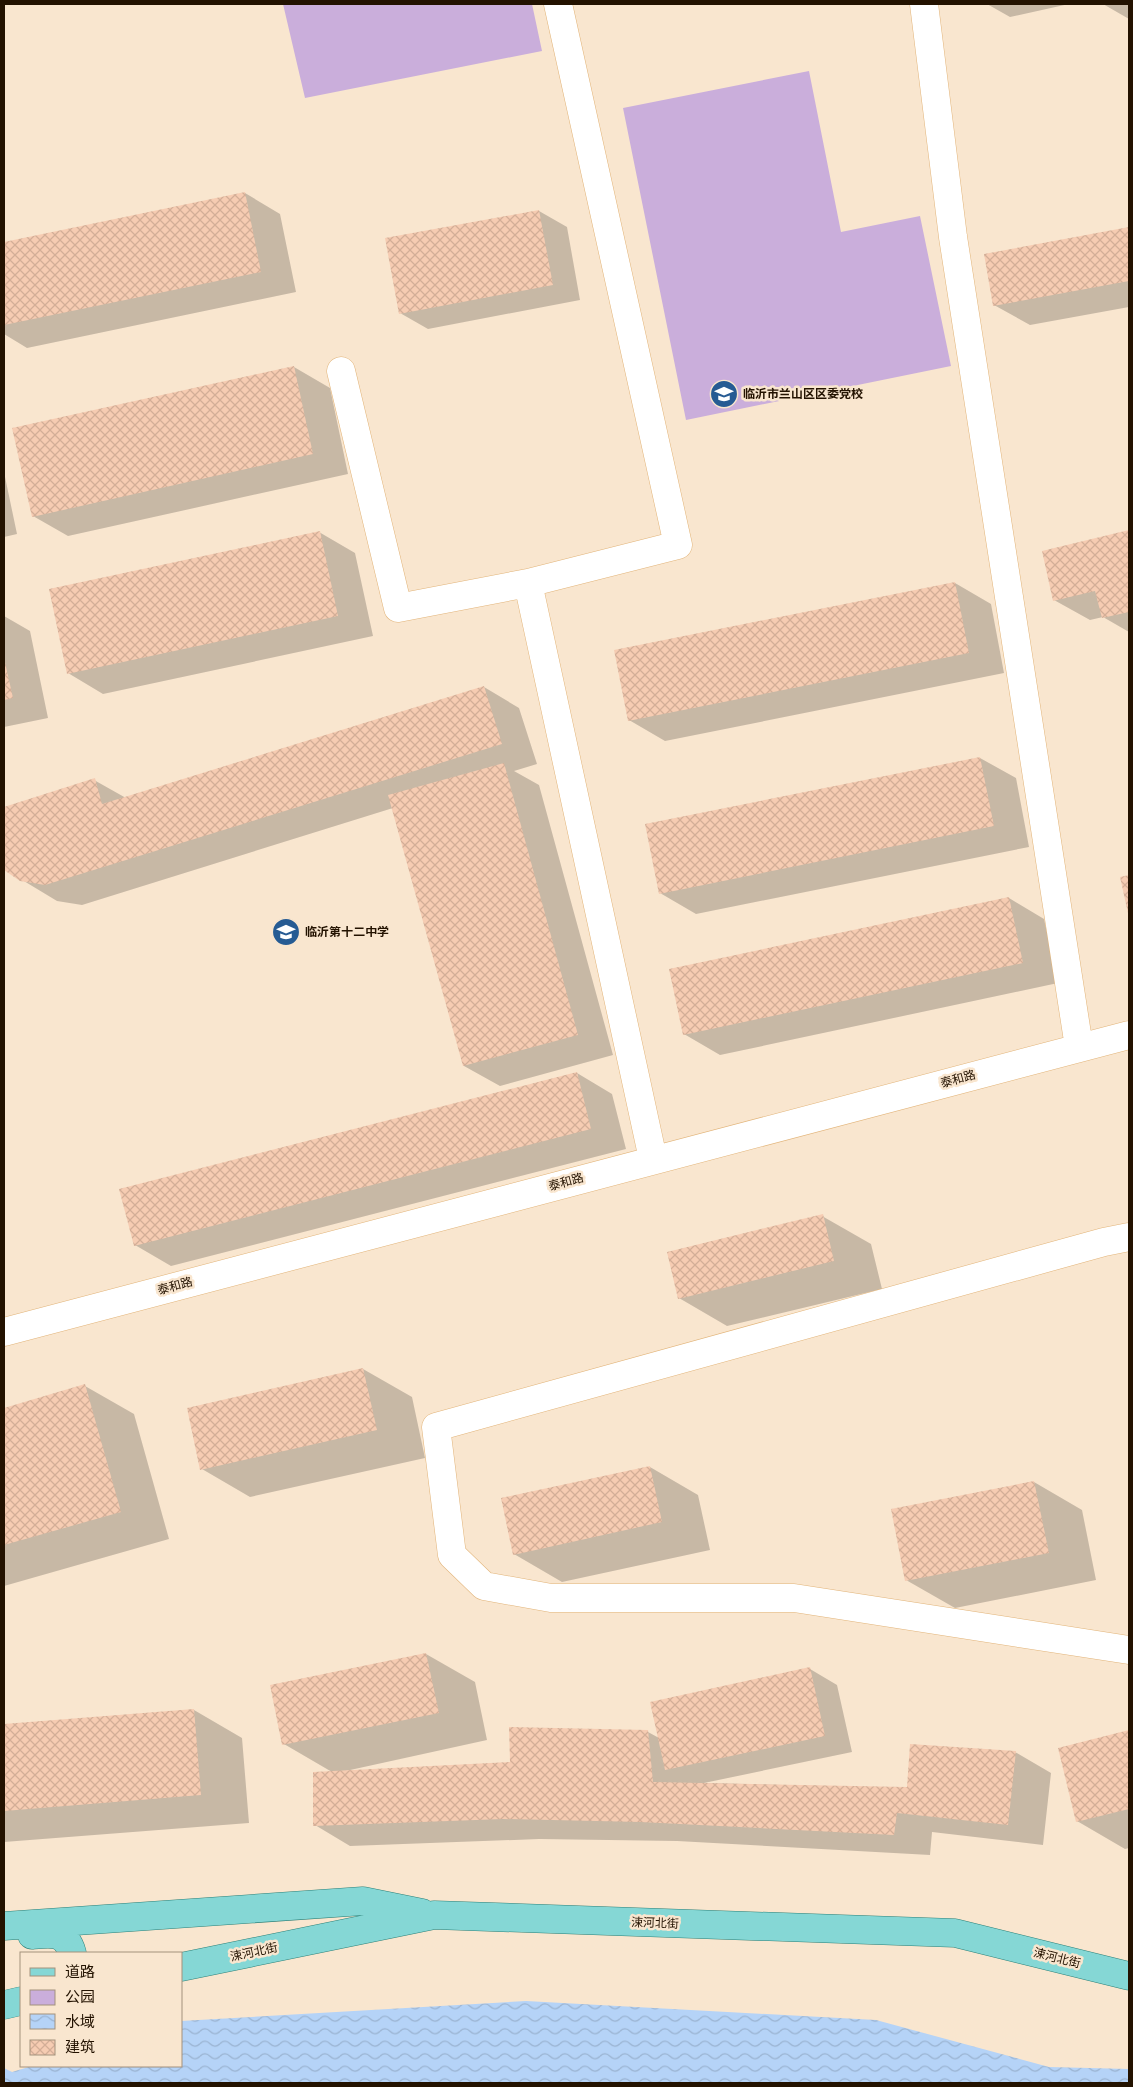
<svg xmlns="http://www.w3.org/2000/svg" width="1133" height="2087" font-family="'Nunito Sans','Noto Sans SC',sans-serif">
<style>
.green{fill:#caaedb}
.water{fill:url(#water-waves)}
.shadow{fill:#0003}
.building{fill:url(#building-cross-hatch)}
.lines{fill:none;stroke-linecap:round;stroke-linejoin:round}
.minor-casing{stroke:#e2b479;stroke-width:29}
.major-casing{stroke:#2d8078;stroke-width:29}
.minor{stroke:#fff;stroke-width:28}
.major{stroke:#85d7d5;stroke-width:28}
.labels{text-anchor:middle;dominant-baseline:central;stroke-width:5;stroke-linejoin:round;paint-order:stroke}
.poi-label{font-size:12px;font-weight:bold;fill:#231200;stroke:#f9e6cf;text-anchor:start}
.street-label{font-size:12px;fill:#231200;stroke:#f9e6cf}
</style>
<defs>
<pattern id="water-waves" width="16" height="10" patternUnits="userSpaceOnUse" patternTransform="scale(1.25)"><rect width="16" height="10" fill="#b5d3f7"/><path d="M0 5q4-4 8 0t8 0" fill="none" stroke="#9bb4d2"/></pattern>
<pattern id="building-cross-hatch" width="8" height="8" patternUnits="userSpaceOnUse" patternTransform="scale(1.25)"><rect width="8" height="8" fill="#f6ccb2"/><path d="M0 0l8 8M0 8l8-8" fill="none" stroke="#d3ae97"/></pattern>
</defs>
<rect width="100%" height="100%" fill="#f9e6cf"/>
<path class="green" d="M283,4H532L542,51L305,98Z
M809,71L841,232L920,216L951,366L686,420L623,108Z"/>
<path class="water" d="M526,2001L876,2020L1049,2067L1129,2069V2083H4V2068L12,2072L32,2066H181V2021Z"/>
<path class="shadow" d="M987,4H1069L1010,17Z
M1103,4H1129V19Z
M245,193L280,214L296,292L27,348L4,334V243Z
M539,211L567,227L580,300L428,329L400,313Z
M1129,228V307L1030,325L994,305L985,255Z
M294,367L330,388L348,474L68,536L33,516Z
M4,472L17,534L4,537Z
M319,532L355,553L373,636L103,694L68,673Z
M1129,532V632L1103,617L1090,620L1054,600L1043,552Z
M955,583L991,604L1004,673L665,741L629,720Z
M4,616L30,631L48,718L4,727Z
M484,687L519,708L537,764L514,771L539,785L613,1055L500,1086L464,1066L393,808L82,905L57,901L4,869V808L94,780L126,798Z
M980,758L1016,778L1029,847L696,914L660,893L647,825Z
M1009,898L1044,919L1058,983L720,1055L684,1034Z
M577,1073L612,1094L626,1149L171,1266L135,1245Z
M822,1216L871,1244L882,1289L727,1326L679,1298Z
M363,1369L412,1397L425,1458L250,1497L202,1469Z
M85,1386L134,1414L169,1539L4,1586V1409Z
M650,1467L698,1495L710,1550L562,1582L514,1554Z
M1034,1482L1082,1510L1096,1580L955,1608L906,1580Z
M426,1654L475,1682L487,1740L341,1772L511,1764L648,1732L659,1738L810,1669L837,1685L852,1752L704,1783L908,1788L1015,1752L1051,1773L1043,1845L932,1832L930,1855L677,1841L539,1839L350,1846L315,1825L332,1772L284,1744Z
M194,1710L242,1738L249,1823L4,1842V1725Z
M1129,1732V1848L1125,1849L1077,1821L1059,1749Z"/>
<path class="building" d="M245,192L261,272L4,325V242Z
M539,210L553,285L399,314L385,238Z
M1129,227V281L993,306L984,254Z
M294,366L313,454L32,517L12,428Z
M1129,530V612L1102,618L1095,591L1053,601L1042,551Z
M320,531L338,616L67,674L49,589Z
M955,582L969,653L628,721L614,650Z
M4,658L13,698L4,700Z
M484,686L502,744L45,885L20,881L4,870V807L95,778L102,804Z
M980,757L994,826L659,894L645,824Z
M504,763L578,1035L463,1066L388,795Z
M1129,875V913H1128L1120,877Z
M1009,897L1023,963L683,1035L669,969Z
M577,1072L591,1129L134,1246L119,1189Z
M823,1214L834,1261L678,1299L667,1252Z
M363,1368L377,1430L200,1470L187,1408Z
M85,1384L121,1512L4,1545V1408Z
M650,1466L662,1522L513,1555L501,1498Z
M1034,1481L1049,1553L905,1581L891,1509Z
M426,1653L439,1713L282,1745L270,1685Z
M810,1667L825,1736L665,1770L650,1702Z
M194,1709L201,1795L4,1811V1724Z
M509,1727L648,1730L653,1782L907,1787L910,1744L1016,1751L1008,1825L897,1813L894,1835L640,1822L503,1819L313,1826V1772L510,1762Z
M1129,1730V1809L1076,1822L1058,1748Z"/>
<g class="lines">
<g class="minor-casing">
<path id="minor" d="M924,4L953,237L1079,1047
M341,371L398,608L528,583L678,545L558,4
M528,583L653,1159
M1129,1237L1104,1242L436,1427L452,1555L484,1586L551,1598H794L1129,1650
M4,1332L1129,1035"/>
</g>
<g class="major-casing">
<path id="major" d="M4,1926L363,1901L422,1913
M32,1935C52,1933 66,1931 72,1953
M181,1967L434,1915L955,1933L1129,1976
M4,2005L21,2001"/>
</g>
<use href="#minor" class="minor"/>
<use href="#major" class="major"/>
</g>
<defs>
<g id="school-disc" transform="scale(1.4375)"><circle r="9.5" fill="#265b93" stroke="#f9e6cf"/><path d="M0-5L7-2L0 1L-7-2ZM-4 1L0 2.5L4 1V4Q0 6-4 4Z" fill="#fff"/></g>
</defs>
<g fill-rule="evenodd">
<use href="#school-disc" x="724" y="394"/>
<use href="#school-disc" x="286" y="932"/>
</g>
<g class="labels">
<g class="poi-label">
<text x="743" y="394">临沂市兰山区区委党校</text>
<text x="305" y="932">临沂第十二中学</text>
</g>
<g class="street-label">
<text transform="translate(958 1079) rotate(-15)">泰和路</text>
<text transform="translate(566 1182) rotate(-15)">泰和路</text>
<text transform="translate(175 1286) rotate(-15)">泰和路</text>
<text transform="translate(655 1923) rotate(2)">涑河北街</text>
<text transform="translate(254 1952) rotate(-12)">涑河北街</text>
<text transform="translate(1057 1958) rotate(14)">涑河北街</text>
</g>
</g>
<rect width="1133" height="2087" fill="none" stroke="#231200" stroke-width="10"/>
<rect x="20" y="1952" width="162" height="115" fill="#f9e6cf" stroke="#a3917c"/>
<rect x="30" y="1968" width="25" height="8" fill="#85d7d5" stroke="#a3917c"/>
<text x="65" y="1977" font-size="15" fill="#231200">道路</text>
<rect x="30" y="1990" width="25" height="15" fill="#caaedb" stroke="#a3917c"/>
<text x="65" y="2002" font-size="15" fill="#231200">公园</text>
<rect x="30" y="2014" width="25" height="15" fill="url(#water-waves)" stroke="#a3917c"/>
<text x="65" y="2027" font-size="15" fill="#231200">水域</text>
<rect x="30" y="2040" width="25" height="15" fill="url(#building-cross-hatch)" stroke="#a3917c"/>
<text x="65" y="2052" font-size="15" fill="#231200">建筑</text>
</svg>
